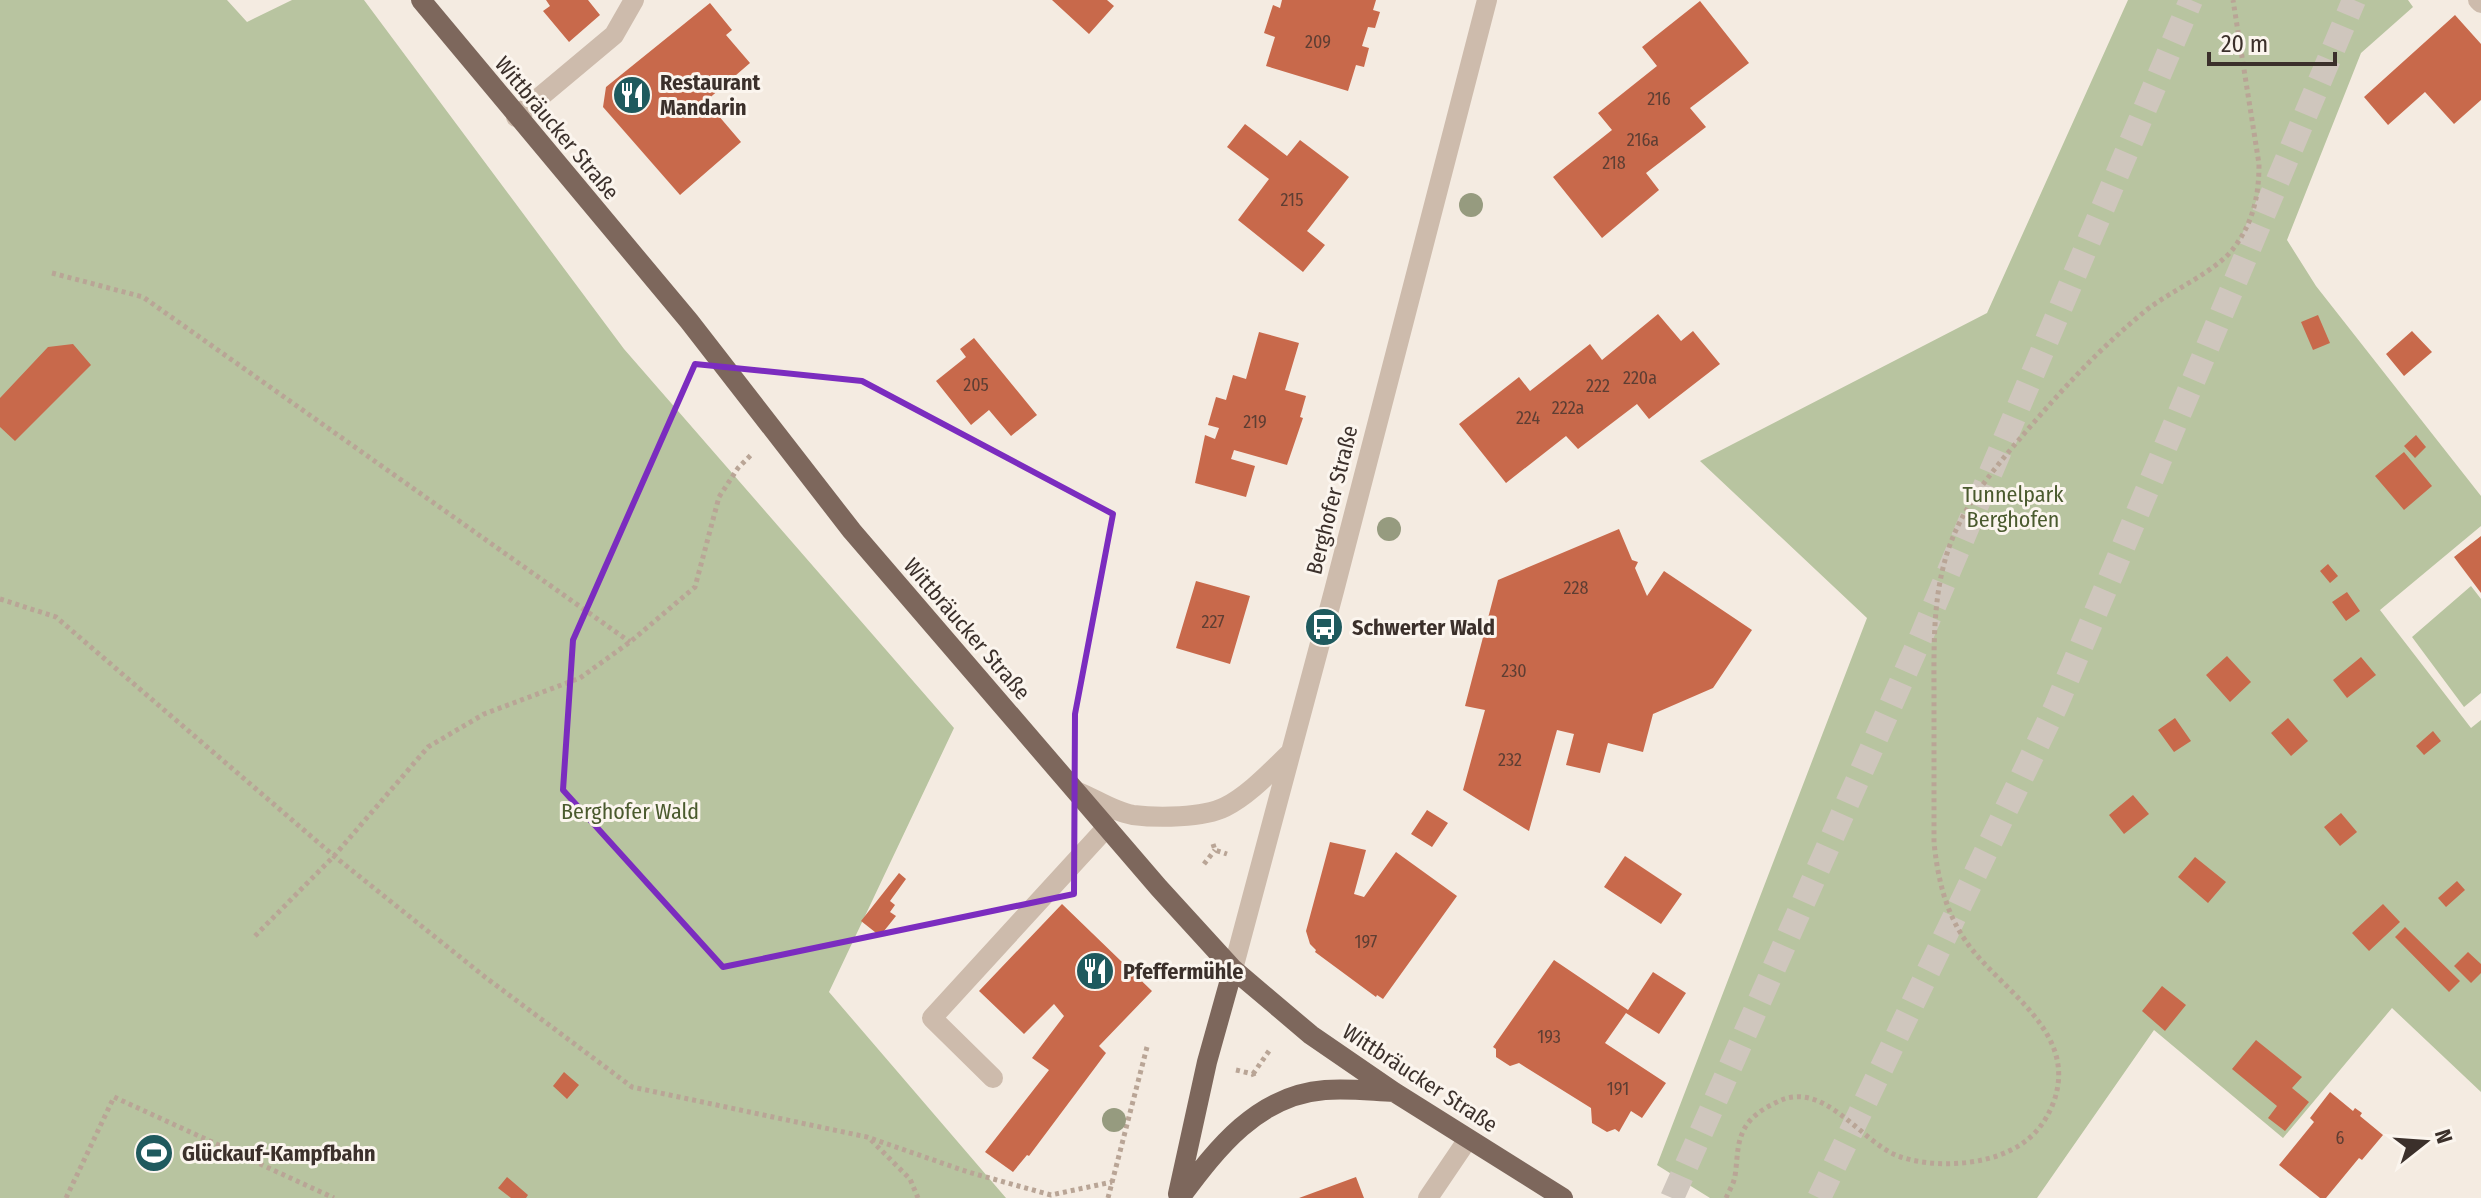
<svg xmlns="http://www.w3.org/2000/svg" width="2481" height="1198" font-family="'Fira Sans Condensed',sans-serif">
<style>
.green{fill:#b8c4a0}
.building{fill:#c8694b}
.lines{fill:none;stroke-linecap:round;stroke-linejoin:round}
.highway-tunnel{stroke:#cfc6bd;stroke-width:24;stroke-dasharray:24 12;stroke-linecap:butt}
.path{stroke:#b9a596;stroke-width:5;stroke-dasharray:4 4;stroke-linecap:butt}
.minor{stroke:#cdbbac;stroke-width:20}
.major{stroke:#7d675c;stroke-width:20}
.tree{fill:#969b7f}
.marked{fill:none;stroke:#7b2cbf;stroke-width:6;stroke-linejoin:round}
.labels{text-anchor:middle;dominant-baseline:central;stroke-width:6;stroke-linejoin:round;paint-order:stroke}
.number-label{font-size:18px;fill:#5e3e33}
.poi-label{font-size:22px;font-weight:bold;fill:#3b302b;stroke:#fbf5ee;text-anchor:start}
.street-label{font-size:22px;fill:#3b302b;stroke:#fbf5ee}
.park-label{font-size:22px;fill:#4a5a2e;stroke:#fbf5ee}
</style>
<rect width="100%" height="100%" fill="#f4ebe1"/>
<path class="green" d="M0,0H227L247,22L292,0H364L624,349L954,728L829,992L1006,1198H0Z
M2128,0H2408L2413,7L2361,53L2287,240L2316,286L2481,496V526L2380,610L2471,728L2481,720V1092L2392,1008L2283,1138L2154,1030L2037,1198H1710L1657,1165L1867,618L1700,461L1987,313Z
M2471,586L2481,599V693L2464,707L2412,637Z"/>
<path class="building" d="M546,0H588L600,15L569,42L543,11L550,6Z
M1052,0H1107L1114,6L1089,34Z
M1282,0H1376L1373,10L1380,12L1375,28L1368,27L1362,46L1369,48L1364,67L1356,65L1348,91L1266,66L1275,37L1264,33L1273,5L1280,8Z
M1700,1L1749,63L1690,108L1706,127L1646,173L1659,190L1602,238L1553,177L1612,130L1598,113L1657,66L1642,47Z
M710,3L732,30L726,35L750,63L706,101L741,142L680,195L603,107L606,87Z
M2455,15L2481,44V100L2454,124L2425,92L2388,125L2364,97Z
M1245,124L1287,156L1300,140L1349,177L1307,231L1325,245L1303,272L1238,220L1269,179L1227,147Z
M1658,314L1681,341L1693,331L1720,364L1649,419L1637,404L1578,449L1566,436L1506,483L1459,424L1519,377L1530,391L1590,344L1602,360Z
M2318,315L2330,343L2313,350L2301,322Z
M2412,331L2432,352L2404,376L2386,354Z
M1259,332L1299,343L1285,390L1306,396L1300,417L1303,418L1287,465L1234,450L1231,459L1255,466L1246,497L1195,483L1205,435L1215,439L1219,428L1208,425L1216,397L1226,400L1233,375L1246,379Z
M974,338L1037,415L1011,436L989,410L971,425L936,381L966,357L960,349Z
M73,344L91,365L15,441L0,427V398L48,347Z
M2416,435L2426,447L2415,458L2404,446Z
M2404,452L2432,486L2404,510L2375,476Z
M1619,529L1632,560L1638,562L1635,568L1647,596L1664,571L1752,630L1713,688L1653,714L1643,752L1608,743L1600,773L1566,765L1574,734L1557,730L1529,831L1463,790L1485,710L1465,706L1498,580Z
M2481,536V593L2454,557Z
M2328,564L2338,576L2330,583L2320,571Z
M1196,581L1250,596L1230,664L1176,648Z
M2347,592L2360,611L2346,621L2332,602Z
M2227,656L2251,682L2230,702L2206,675Z
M2361,657L2376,675L2347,698L2333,680Z
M2175,718L2191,741L2174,752L2158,730Z
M2288,718L2308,741L2291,756L2271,733Z
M2433,731L2441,741L2424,755L2416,746Z
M2133,795L2149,814L2124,834L2109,815Z
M1427,810L1448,823L1432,847L1411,834Z
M2341,813L2357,832L2340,846L2324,827Z
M1330,842L1366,850L1354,894L1364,897L1396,852L1457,896L1383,999L1377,995L1376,997L1315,952L1316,950L1310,944L1306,931Z
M1625,856L1682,894L1661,924L1604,887Z
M2195,857L2226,882L2208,903L2178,877Z
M899,873L906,879L890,901L895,905L890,912L896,916L880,936L861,921Z
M2457,881L2465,890L2446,907L2438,898Z
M1062,904L1152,991L1099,1046L1106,1053L1029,1156L1027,1155L1013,1172L985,1152L1049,1070L1032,1058L1064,1016L1054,1004L1024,1034L979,991Z
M2383,904L2400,922L2369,951L2352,933Z
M2405,927L2460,981L2449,992L2395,937Z
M2468,952L2481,964V973L2471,983L2454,966Z
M1554,960L1628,1010L1653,972L1686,993L1659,1034L1626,1013L1605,1043L1666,1083L1642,1118L1631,1111L1619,1132L1615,1129L1607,1132L1592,1123L1591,1108L1519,1063L1510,1066L1496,1057V1049L1493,1047Z
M2162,986L2186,1005L2165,1031L2142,1011Z
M2256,1040L2302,1077L2292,1088L2309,1102L2285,1131L2268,1118L2277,1106L2232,1069Z
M564,1072L579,1085L567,1099L553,1086Z
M2330,1092L2353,1111L2355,1108L2362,1113L2360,1116L2383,1135L2362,1160L2359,1158L2326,1198H2320L2279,1165L2314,1122L2310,1118Z
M507,1177L528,1195L526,1198H511L498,1188Z
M1356,1177L1364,1198H1299Z"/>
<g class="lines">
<path class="highway-tunnel" d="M1672,1198L1921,637L2191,0
M1819,1198L2056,706L2354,0"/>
<path class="path" d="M52,273L143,297L630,642
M0,599L56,617L334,856L485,977L632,1087L867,1137L968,1172L1051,1195L1112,1182
M1213,844L1215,850L1227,854
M1204,864L1215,850
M255,936L334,856L428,747L484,714L580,678L630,642L695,587L719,497L738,468L753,453
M1236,1070L1253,1074L1255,1079
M1253,1074L1269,1051
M871,1140L910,1179L918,1198
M66,1198L114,1097L334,1198
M1108,1198L1147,1047
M1726,1198C1729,1191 1734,1183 1735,1176C1738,1157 1736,1139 1748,1123C1755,1114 1766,1107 1777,1102C1823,1078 1861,1142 1898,1156C1931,1168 1980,1166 2011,1150C2032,1140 2046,1123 2054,1101C2079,1030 1998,989 1965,940C1945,910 1938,879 1934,843C1934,795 1934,746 1934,698C1934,645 1932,592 1951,542C1968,498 1999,463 2029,428C2067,384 2104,344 2149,308C2173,290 2216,271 2233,249C2253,223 2259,196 2259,164L2233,0"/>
<path class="minor" d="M2478,0L2481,3
M516,117L614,35L634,0
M1076,791C1094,798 1114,812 1133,815C1157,818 1203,818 1225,807C1249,795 1271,771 1291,752
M1233,969L1334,591L1487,0
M993,1078L932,1018L1107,827
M1428,1198L1468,1139"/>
<path class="major" d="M421,0L689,321L852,531L1159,888L1233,969L1311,1035L1394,1092L1563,1198
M1178,1194L1207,1062L1233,969
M1180,1198C1217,1148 1258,1095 1325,1090C1348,1088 1371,1091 1394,1092"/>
</g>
<g class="tree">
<circle cx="1471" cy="205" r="12"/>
<circle cx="1389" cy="529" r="12"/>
<circle cx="1114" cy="1120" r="12"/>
</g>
<path class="marked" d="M695,364L862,381L1113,514L1075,714L1074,894L723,967L563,790L573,640Z"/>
<defs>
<g id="restaurant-disc" transform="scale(2)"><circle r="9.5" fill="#1f5a5e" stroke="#fbf5ee"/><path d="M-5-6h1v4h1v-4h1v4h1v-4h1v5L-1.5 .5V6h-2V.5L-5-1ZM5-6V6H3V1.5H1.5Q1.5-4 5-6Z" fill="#fff"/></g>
<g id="bus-disc" transform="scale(2)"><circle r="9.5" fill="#1f5a5e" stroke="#fbf5ee"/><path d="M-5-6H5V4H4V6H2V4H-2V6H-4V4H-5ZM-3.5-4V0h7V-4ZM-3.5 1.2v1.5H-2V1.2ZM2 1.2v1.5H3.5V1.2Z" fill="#fff"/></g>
<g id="stadium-disc" transform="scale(2)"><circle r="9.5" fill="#1f5a5e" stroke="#fbf5ee"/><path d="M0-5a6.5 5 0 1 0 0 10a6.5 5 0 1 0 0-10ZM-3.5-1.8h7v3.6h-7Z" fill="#fff"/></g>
</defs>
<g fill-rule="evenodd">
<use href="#restaurant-disc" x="632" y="95"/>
<use href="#bus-disc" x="1324" y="627"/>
<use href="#restaurant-disc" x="1095" y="971"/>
<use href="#stadium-disc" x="154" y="1153"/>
</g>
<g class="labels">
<g class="number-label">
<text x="1318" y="42">209</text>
<text x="1659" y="99">216</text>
<text x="1643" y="140">216a</text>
<text x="1614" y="163">218</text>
<text x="1292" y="200">215</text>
<text x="1640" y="378">220a</text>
<text x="976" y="385">205</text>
<text x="1598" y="386">222</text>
<text x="1568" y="408">222a</text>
<text x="1528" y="418">224</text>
<text x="1255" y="422">219</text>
<text x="1576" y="588">228</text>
<text x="1213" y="622">227</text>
<text x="1514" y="671">230</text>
<text x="1510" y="760">232</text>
<text x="1366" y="942">197</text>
<text x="1549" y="1037">193</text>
<text x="1618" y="1089">191</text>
<text x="2340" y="1138">6</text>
</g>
<g class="poi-label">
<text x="660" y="82">Restaurant<tspan x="660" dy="25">Mandarin</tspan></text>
<text x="1352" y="627">Schwerter Wald</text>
<text x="1123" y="971">Pfeffermühle</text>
<text x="182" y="1153">Glückauf-Kampfbahn</text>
</g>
<g class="street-label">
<text transform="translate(557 128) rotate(50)">Wittbräucker Straße</text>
<text transform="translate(1332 500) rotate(-76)">Berghofer Straße</text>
<text transform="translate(967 629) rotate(49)">Wittbräucker Straße</text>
<text transform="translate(1420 1078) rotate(33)">Wittbräucker Straße</text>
</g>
<g class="park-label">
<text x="2013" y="494">Tunnelpark<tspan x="2013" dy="25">Berghofen</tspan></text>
<text x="630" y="811">Berghofer Wald</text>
</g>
</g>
<g transform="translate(2425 1142) rotate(73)" stroke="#fbf5ee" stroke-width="6" paint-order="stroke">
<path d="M0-6L14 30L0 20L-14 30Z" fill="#3b302b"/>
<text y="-12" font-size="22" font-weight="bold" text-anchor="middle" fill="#3b302b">N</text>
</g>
<path d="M2209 52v12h126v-12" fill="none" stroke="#3b302b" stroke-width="4"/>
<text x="2221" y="52" font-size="24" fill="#3b302b" stroke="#fbf5ee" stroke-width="6" paint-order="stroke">20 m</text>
</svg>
